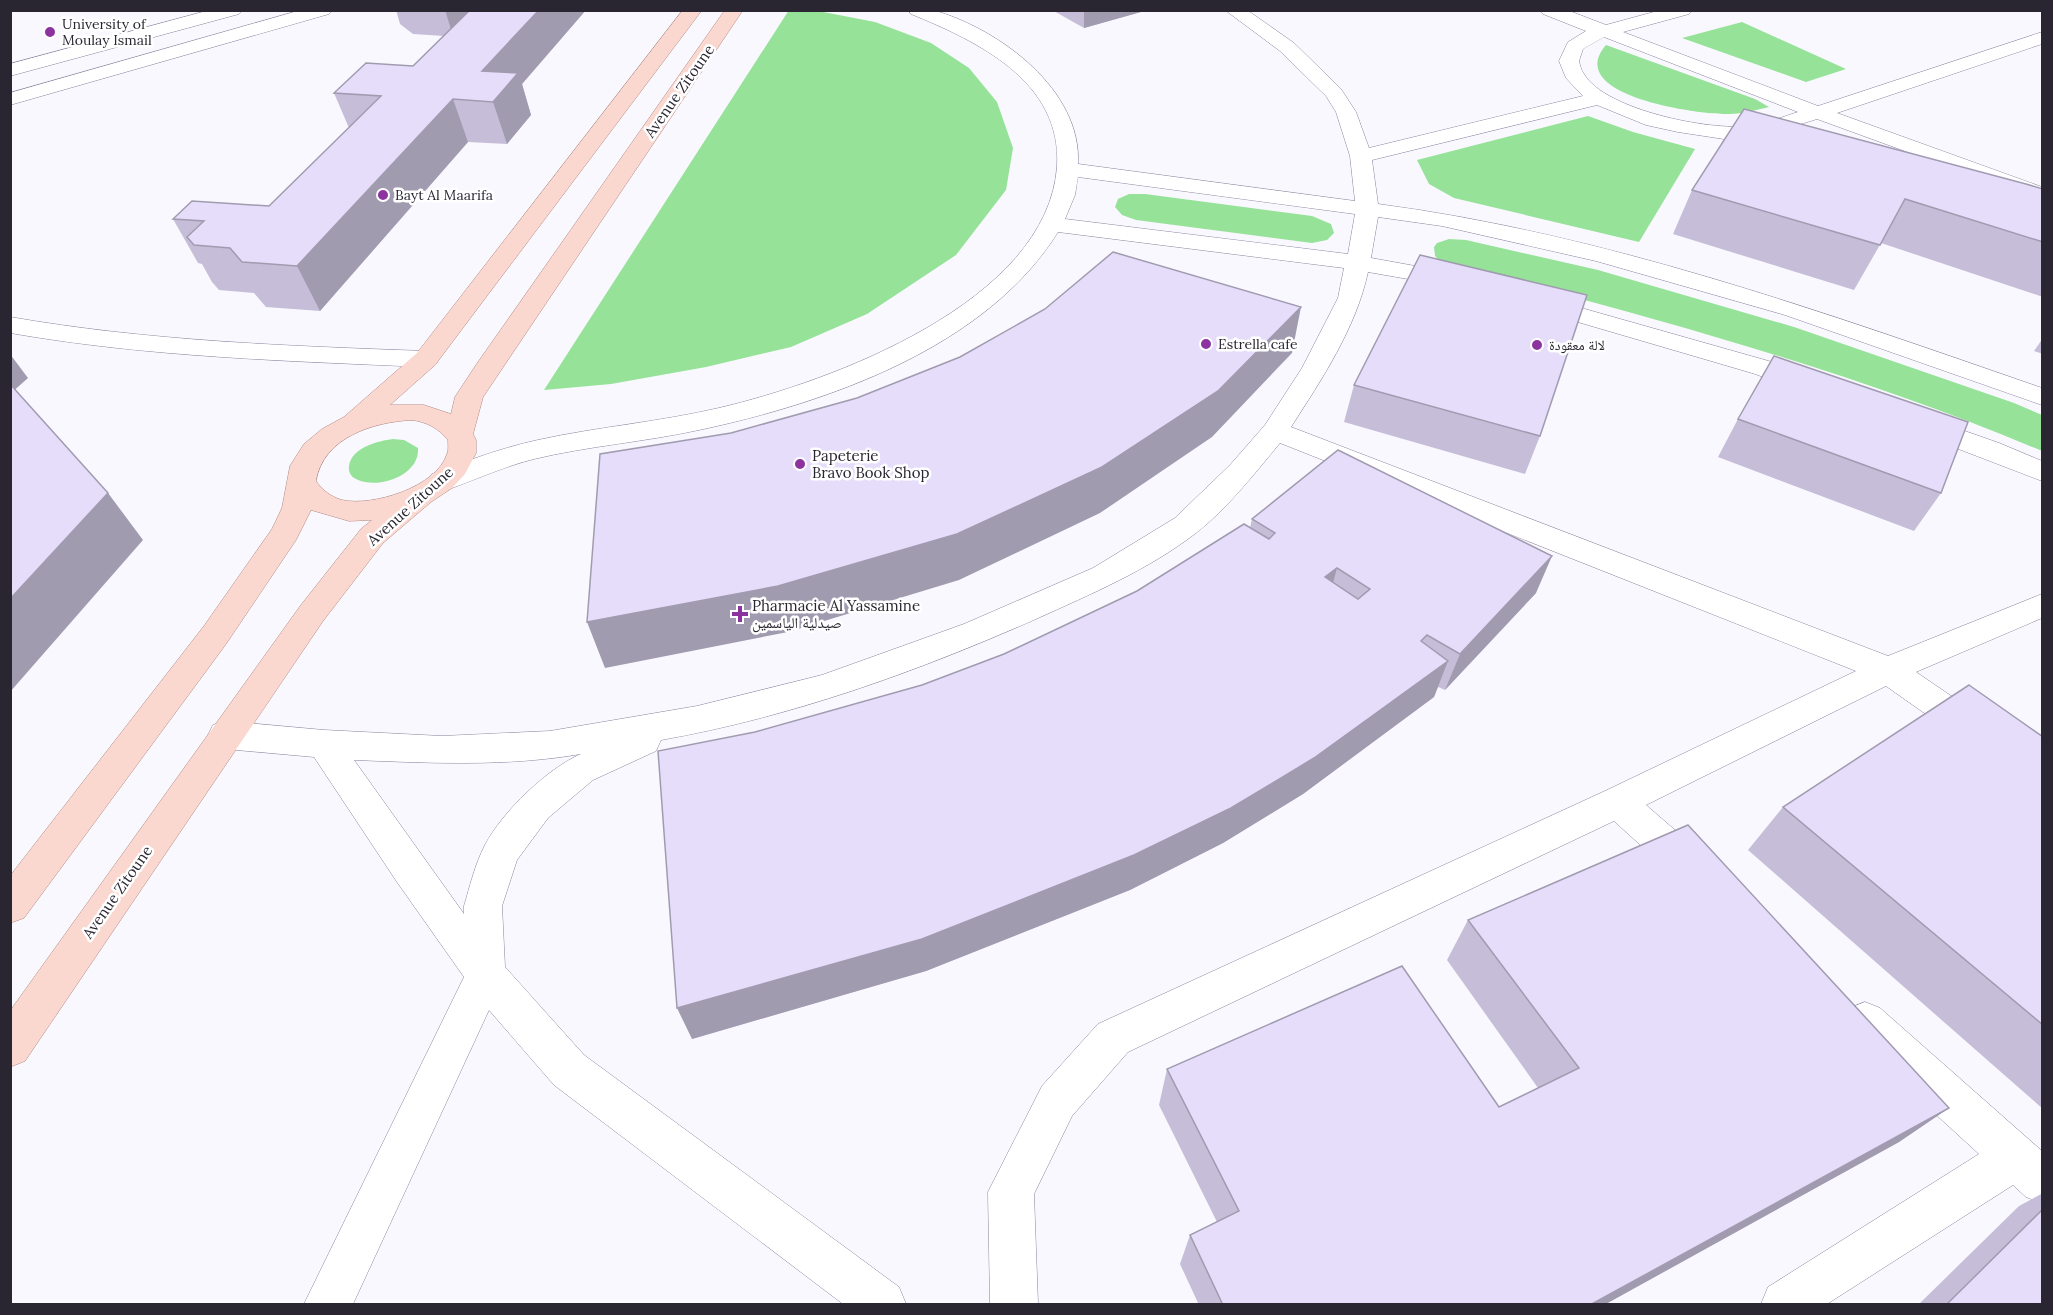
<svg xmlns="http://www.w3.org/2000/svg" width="2053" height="1315" font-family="Lora,'Noto Naskh Arabic',serif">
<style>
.green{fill:#95e298}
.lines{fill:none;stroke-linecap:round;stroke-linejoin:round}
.minor-casing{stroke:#8b839e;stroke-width:1}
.major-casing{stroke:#b08983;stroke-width:1}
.minor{fill:#fff;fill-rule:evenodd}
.major{fill:#fbd8cf;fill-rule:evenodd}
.wall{fill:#c6bed8}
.shaded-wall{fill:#a19bb0}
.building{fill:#e6ddfb;stroke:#a19bb0;stroke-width:1.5;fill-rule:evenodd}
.poi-dot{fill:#8c339f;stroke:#fff;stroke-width:2}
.labels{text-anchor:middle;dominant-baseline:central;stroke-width:5;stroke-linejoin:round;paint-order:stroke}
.far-poi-label{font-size:14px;fill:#2a2631;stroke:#fff;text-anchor:start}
.street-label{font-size:15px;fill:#2a2631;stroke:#fff}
.poi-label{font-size:15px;fill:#2a2631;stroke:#fff;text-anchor:start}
</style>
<rect width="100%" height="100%" fill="#f9f8fe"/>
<path class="green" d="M789,10L818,11L875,22L931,43L969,68L997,102L1013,148L1006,190L956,255L867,314L791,347L706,367L611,384L544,390Z
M1742,22L1846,69L1806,82L1682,38Z
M1606,45L1755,99L1769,107C1756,110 1743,114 1729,114C1700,115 1562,96 1606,45Z
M1588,116L1633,132L1695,149L1639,242L1454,198L1429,184L1417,160Z
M1129,194H1145L1312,216L1331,224L1334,233L1327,240L1312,243L1136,220L1122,215L1115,207L1118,199Z
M1449,239L1466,240L1598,270L1794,327L2014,403L2042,415V451C1848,369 1643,315 1440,261L1435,256L1434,247L1437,243Z
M393,439L404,440L418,448C420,475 380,489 358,480C352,478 348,473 349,466C352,447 378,441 393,439Z"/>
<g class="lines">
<g class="minor-casing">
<path id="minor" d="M210,10H242L239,14L10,76V64Z
M301,10H332L329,14L10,105V93Z
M908,10C917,10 928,9 936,11C1000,30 1082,90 1078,164L1355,201L1350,156L1336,112L1326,96L1280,51L1225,10H1247L1294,43L1341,89L1356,112L1369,148L1583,96L1566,78L1559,61L1568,42L1586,31L1543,14L1540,10H1567L1606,25L1661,10H1692L1689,14L1623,32L1818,106L2042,32V44L1837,113L2042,187V201L1817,119L1756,138L1724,139L1678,132L1646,125L1597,105L1372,160L1378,204C1606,234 1826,313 2042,388V405L1785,315L1596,261L1442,226L1378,217L1371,258L1454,273L1463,275L1466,280L1463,285L1454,287L1368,272C1356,328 1322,379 1291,427L1888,656L2042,594V618L1916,672L2042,758V791L2029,787L1886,686L1646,805L1705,856L1711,868L1705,880L1692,884L1679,880L1614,821L1128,1052L1072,1116L1034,1194L1038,1304H990L988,1192L1042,1086L1098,1024L1605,791L1856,671L1280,443C1256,472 1226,510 1196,533C1148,570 1091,594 1036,619C916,672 791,717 661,740L656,751L593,780L548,818L517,860L502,906L505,967L584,1055L899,1287L906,1304H843L554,1085L489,1010L353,1304H304L464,977L397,882L314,757L225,749L213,745L208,735L213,725L225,721L324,730L442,736L550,731L697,706L822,675L964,624L1093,568L1175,518L1230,465L1265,425L1302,368L1338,298L1344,268L1058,232C986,348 826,403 699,430C644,442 588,446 534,459C506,466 479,478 452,488L442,491L432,488L428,481L432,474C467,461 501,448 538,440C597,427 659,422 719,408C830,382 1048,302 1057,166C1062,81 977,41 911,14ZM1604,37L1798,112C1782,117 1766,124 1749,126C1710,131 1605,110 1584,74C1581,70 1580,65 1579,61L1583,49ZM1078,177L1355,214L1348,254L1065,219L1075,195ZM581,754C548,768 502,812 485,845C475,864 470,886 464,906V914L354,760C430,763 506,767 581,754Z
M1539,296L1779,364L1817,378L1821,384L1817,390C1796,395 1772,379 1752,373C1678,351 1604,330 1530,308L1527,303L1530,298Z
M10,317C148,341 287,346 426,351L435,353L439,359L435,365L426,367C287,361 148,357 10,333Z
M1919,415L1999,443L2042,461V481L1909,430L1905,424L1909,418Z
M1865,1002L1880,1008L2042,1151V1203L2026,1197L2013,1185L1827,1304H1761L1768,1287L1979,1154L1850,1036L1844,1022L1850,1008Z"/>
</g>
<g class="major-casing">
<path id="major" d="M683,10H702L435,365L390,405H424L451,414L455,397L476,365L725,10H743L483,397L473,434L476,440V453L465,474L452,488L431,502L383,543L323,621L25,1061L10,1067V1011L301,605L361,529L372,520L349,521L311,510L296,540L226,644L24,918L10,923V876L204,626L272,529L282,508L290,466L304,444L322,429L344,417L417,353ZM412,420C427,422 438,428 448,440C448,444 449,450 447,454C437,487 372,507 342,500C331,497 322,490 316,481C323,438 372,422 412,420Z"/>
</g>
<use href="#minor" class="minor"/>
<use href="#major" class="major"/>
</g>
<path class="wall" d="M396,10H586L522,84L531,115L507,144L468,142L320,311L266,307L254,293L219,290L212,282L202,264L198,263L173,219L269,206L349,128L334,93L413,66L444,36L413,34L400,24Z
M1052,10H1148L1084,28Z
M2043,189V297L1881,243L1854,290L1673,234L1692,190Z
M2043,338V354L2034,351Z
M1354,385L1540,436L1525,474L1344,422Z
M1738,419L1941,493L1914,531L1718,457Z
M1252,519L1536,593L1445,690L1438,687L1434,697L1303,794L1223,843L1130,890L926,971L692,1039L755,732L922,685L1004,654L1137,591L1250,528Z
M2043,737V1109L1748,850L1783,807Z
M1468,920L1949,1108L1899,1142L1604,1305H1199L1180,1264L1190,1235L1217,1222L1159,1105L1167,1069L1499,1107L1538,1088L1447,960Z
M2043,1193V1305H1918L2019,1206Z"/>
<path class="shaded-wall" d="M445,10H486L453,36Z
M539,10H586L522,84L531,115L507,144L493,102L482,71Z
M1084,10H1148L1084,28Z
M453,99L468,142L320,311L297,266Z
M1301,307L1292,353L1212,437L1100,513L959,580L788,632L605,668L587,622Z
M10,354L28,378L10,394Z
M108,493L143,540L10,692V599Z
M1552,556L1536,593L1445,690L1460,654Z
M1337,568L1327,606L1325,577Z
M1448,661L1434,697L1303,794L1223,843L1130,890L926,971L692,1039L677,1008Z
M1949,1108L1899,1142L1604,1305H1590Z"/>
<path class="building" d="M470,10H539L482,71L518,73L493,102L453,99L297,266L242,262L230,248L194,245L187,237L204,221L173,219L192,201L269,206L381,96L334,93L366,63L413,66Z
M1744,109L2026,184L2043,189V242L1905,199L1880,245L1692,190Z
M1113,252L1301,307L1218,391L1102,467L957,534L778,586L587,622L600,454L731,433L857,398L960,357L1045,309Z
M1420,255L1587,295L1540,436L1354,385Z
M1774,356L1968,422L1941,493L1738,419Z
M10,384L108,493L10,599Z
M1338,450L1552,556L1460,654L1427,635L1421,641L1448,661L1314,758L1231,808L1134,855L922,939L677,1008L658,751L755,732L922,685L1004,654L1137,591L1244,524L1269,539L1275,533L1252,519ZM1337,568L1370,589L1358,599L1325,577Z
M1969,685L2043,737V1025L1783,807Z
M1688,825L1949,1108L1590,1305H1223L1190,1235L1239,1211L1167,1069L1402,966L1499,1107L1579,1068L1468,920Z
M2043,1209V1305H1946Z"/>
<g class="poi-dot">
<circle cx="50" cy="32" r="6"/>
<circle cx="383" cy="195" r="6"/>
<circle cx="1206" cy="344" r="6"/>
<circle cx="1537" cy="345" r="6"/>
<circle cx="800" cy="464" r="6"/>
<path d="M737 605h6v6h6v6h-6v6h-6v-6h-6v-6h6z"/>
</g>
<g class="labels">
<g class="far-poi-label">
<text x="62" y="24">University of<tspan x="62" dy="16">Moulay Ismail</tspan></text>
<text x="395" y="195">Bayt Al Maarifa</text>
<text x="1218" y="344">Estrella cafe</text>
<text x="1549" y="345">لالة معقودة</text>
</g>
<g class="street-label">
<text transform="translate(679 91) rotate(-55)">Avenue Zitoune</text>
<text transform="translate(410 506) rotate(-42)">Avenue Zitoune</text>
<text transform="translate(117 892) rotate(-55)">Avenue Zitoune</text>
</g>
<g class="poi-label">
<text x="812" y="455">Papeterie<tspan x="812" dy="17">Bravo Book Shop</tspan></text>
<text x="752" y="605">Pharmacie Al Yassamine<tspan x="752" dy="17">صيدلية الياسمين</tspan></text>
</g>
</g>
<rect width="2053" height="1315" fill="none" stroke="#2a2631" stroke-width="24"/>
</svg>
